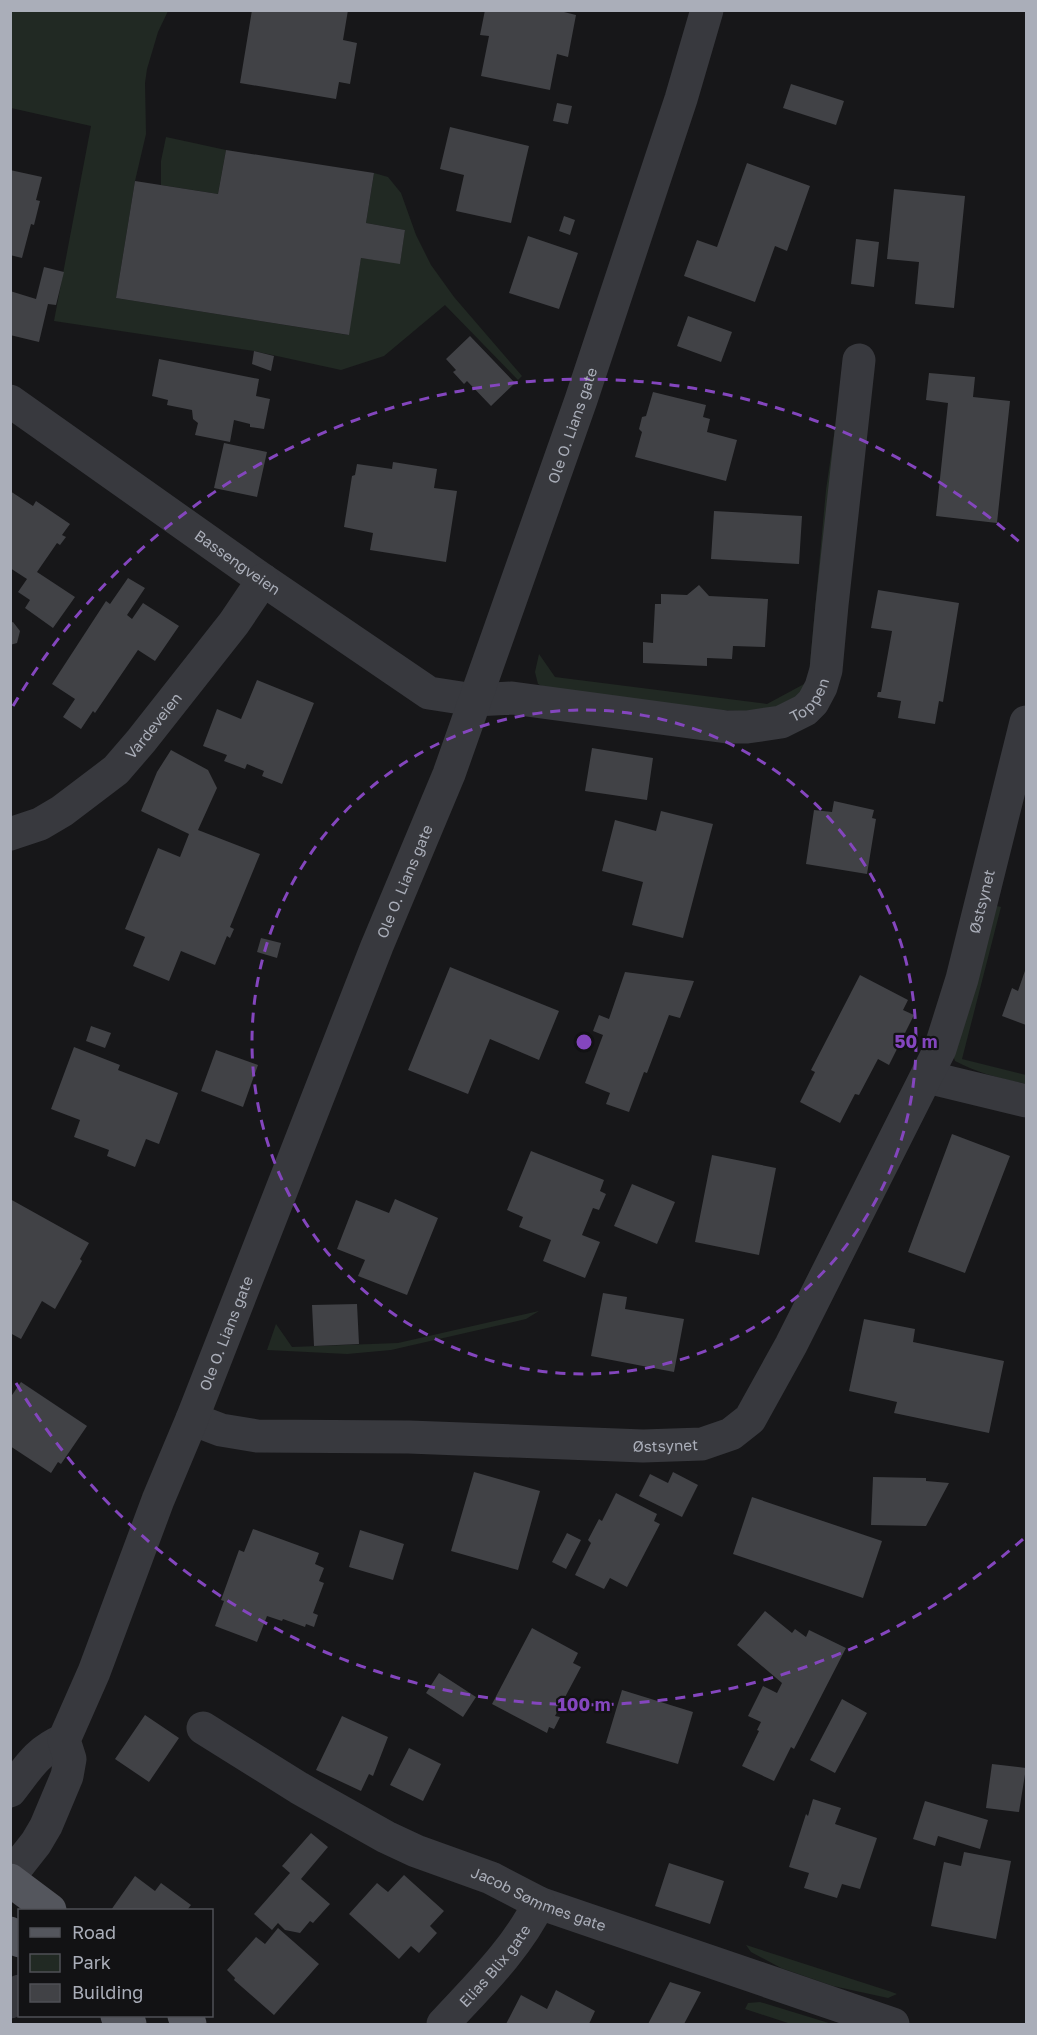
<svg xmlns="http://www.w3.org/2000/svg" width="1037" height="2035" font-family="'Golos Text',sans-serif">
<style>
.green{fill:#212923}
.building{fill:#414246}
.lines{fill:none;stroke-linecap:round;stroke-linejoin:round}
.minor{stroke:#38393e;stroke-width:33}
.major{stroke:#54565d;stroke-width:33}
.ring{fill:none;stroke:#8446be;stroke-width:3;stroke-dasharray:10 8}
.labels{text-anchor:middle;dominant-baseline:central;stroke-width:4.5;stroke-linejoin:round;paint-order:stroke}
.street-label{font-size:15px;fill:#aaaeb9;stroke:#121214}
.centre{fill:#8446be;stroke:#121214;stroke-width:3}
.ring-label{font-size:18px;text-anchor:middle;font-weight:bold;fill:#8446be;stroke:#121214;stroke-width:4.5;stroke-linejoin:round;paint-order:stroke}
</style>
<rect width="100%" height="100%" fill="#171719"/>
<path class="green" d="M11,11H168L158,32L147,69L145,83L146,134L135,181L116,298L348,335L361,258L400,263L405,230L366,223L374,173L388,177L401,193L416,235L431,265L454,297L522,376L518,380L445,305L384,356L341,370L254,351L54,321L91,126L11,108Z
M166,137L226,150L218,194L161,185V161Z
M836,421L813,680L789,706L758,712L699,709L552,691L538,684L535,672L539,654L555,677L767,704L806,683L809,674L826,490Z
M993,905L1001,907L962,1059L1026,1075V1084C1002,1079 978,1073 955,1061L953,1055Z
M539,1311L526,1319L391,1350L347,1354L267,1350L276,1324L292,1347L398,1343Z
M746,1945L889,1991L897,1994L888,1998L833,1986L781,1968L751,1952Z
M760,2002L832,2024H791L745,2009L748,2003Z"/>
<path class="building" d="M252,10H348L343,40L357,43L350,84L339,82L336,99L240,83Z
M485,10H556L576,15L568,57L557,54L550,90L481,76L489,36L480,35Z
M791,84L844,101L836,125L783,108Z
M557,103L572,106L568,124L553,121Z
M450,127L529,146L511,223L456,211L464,175L440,169Z
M226,150L374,173L366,223L405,230L400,264L361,258L349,335L116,298L135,181L218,194Z
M747,163L810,186L787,251L775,246L755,302L684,276L697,240L717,247Z
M10,170L42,177L36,200L40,201L34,225L31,224L22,258L10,255Z
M894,189L965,196L954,308L915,304L919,262L887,259Z
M564,216L575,220L570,235L559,231Z
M528,236L578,253L559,309L509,293Z
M856,239L879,242L874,287L851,284Z
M44,267L64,272L56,305L48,304L39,342L10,335V291L36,299Z
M688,316L732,332L721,362L677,346Z
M470,336L515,383L491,406L467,381L464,384L453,372L456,370L446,359Z
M254,351L274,356L271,371L252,364Z
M159,359L259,379L256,396L270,399L264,429L250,427V424L234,420L230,442L195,435L198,423L193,419L192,410L167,405L168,400L152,396Z
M929,373L975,377L973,397L1010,401L997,523L936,516L948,403L926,400Z
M653,392L706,405L703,417L710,419L707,432L737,440L726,481L635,457L642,432L639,429L642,417L646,416Z
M224,443L267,452L257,497L214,488Z
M393,462L437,469L434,488L457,491L446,562L370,550L373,533L344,527L352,476L355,475L357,464L392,469Z
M10,491L33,506L36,501L70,524L62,535L66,537L60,545L57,543L37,572L75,597L53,628L25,608L30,600L18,592L27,579L10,568Z
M714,511L802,516L799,564L711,559Z
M128,578L145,588L127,615L132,619L143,603L179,626L155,661L138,650L95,713L93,711L81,729L63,717L75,699L52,684L106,601L110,604Z
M699,585L709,596L768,599L765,647L733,646L732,659L707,658V666L643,663V642L653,643L655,604H661V594L687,595Z
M878,590L959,603L943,702L939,701L935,724L898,718L901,701L877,697L878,692H881L892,631L871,628Z
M13,622L20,631L17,643L10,645V623Z
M257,680L314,703L282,784L262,776L264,771L247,764L245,769L224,761L227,755L203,746L217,709L241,719Z
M592,748L653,758L647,800L585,791Z
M171,750L208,770L217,788L198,830L260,854L230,927L234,929L230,938L227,936L215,965L181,951L169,981L133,966L145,937L125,929L158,848L180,857L189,834L141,811L157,772Z
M834,801L874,810L872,818L876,819L867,874L806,864L814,810L832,812Z
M661,811L713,824L683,938L632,925L643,882L602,871L615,820L656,831Z
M261,938L281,943L277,958L257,952Z
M450,967L559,1011L539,1060L490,1039L468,1094L408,1070Z
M1026,968V1025L1002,1016L1012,988L1018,991Z
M625,972L694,981L680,1018L669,1015L647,1073L644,1072L629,1112L606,1104L610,1093L585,1083L603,1035L593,1031L599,1015L609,1019Z
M860,975L908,1000L903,1010L914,1015L889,1065L878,1059L859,1095L855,1094L840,1123L800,1102L815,1072L811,1070Z
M91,1026L111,1033L105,1048L86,1041Z
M74,1047L120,1065L118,1070L178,1093L159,1144L146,1139L135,1167L107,1156L109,1150L74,1137L80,1120L51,1109Z
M216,1050L258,1065L243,1107L201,1091Z
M952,1134L1010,1156L965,1273L908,1252Z
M531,1151L604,1180L600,1191L606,1194L599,1210L593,1208L582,1235L600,1242L585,1278L543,1261L551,1240L519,1227L523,1217L507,1210Z
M712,1155L776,1168L759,1255L695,1242Z
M632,1184L675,1202L657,1244L614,1226Z
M10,1199L89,1243L80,1259L82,1261L55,1309L42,1301L21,1339L10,1333Z
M395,1199L438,1218L407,1295L358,1276L365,1260L337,1249L356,1200L389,1213Z
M603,1293L627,1297L625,1309L684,1319L674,1372L591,1356Z
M357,1304L359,1344L314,1346L312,1305Z
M864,1319L915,1329L913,1342L1004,1361L989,1433L894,1413L897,1402L849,1391Z
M21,1382L87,1426L61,1464L58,1462L51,1473L10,1446V1398Z
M474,1472L540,1491L518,1570L451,1551Z
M673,1472L698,1485L682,1517L639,1496L650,1474L668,1483Z
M873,1477L926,1478V1481L949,1483L926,1526L871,1525Z
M616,1493L657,1514L654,1521L660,1524L627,1587L610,1578L604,1589L575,1575L591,1543L588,1540L599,1519L602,1521Z
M752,1497L882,1541L863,1598L733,1554Z
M253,1529L319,1553L315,1564L324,1568L319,1581L324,1583L313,1613L318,1615L314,1627L306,1624L305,1627L283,1619L282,1621L267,1616L257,1642L215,1626L224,1601L221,1600L239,1550L244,1552Z
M360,1530L404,1544L393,1580L349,1567Z
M567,1533L581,1540L566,1569L552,1562Z
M765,1611L792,1633L795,1629L806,1637L809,1630L846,1648L794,1749L791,1747L774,1781L742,1766L759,1731L757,1730L761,1722L748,1716L763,1686L777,1693L782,1683L737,1645Z
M532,1628L578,1653L573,1663L581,1667L555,1716L560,1717L554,1729L549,1727L547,1733L492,1704Z
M439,1673L476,1697L463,1717L426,1693Z
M622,1690L693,1712L678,1764L606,1743Z
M842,1699L867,1713L835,1773L810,1760Z
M145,1715L179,1738L149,1782L115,1759Z
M342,1716L388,1737L373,1776L369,1774L361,1791L316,1770Z
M409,1748L441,1764L423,1801L390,1785Z
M992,1764L1026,1768L1019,1812L986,1808Z
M813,1799L841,1808L835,1824L877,1838L860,1889L842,1884L837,1898L804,1888L809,1873L789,1867L806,1814L808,1816Z
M925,1801L988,1820L980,1849L938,1836L935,1846L913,1839Z
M311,1833L328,1847L301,1879L330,1904L313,1923L310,1921L300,1933L285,1930L278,1923L272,1930L254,1914L290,1873L282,1866Z
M964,1852L1011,1861L996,1939L931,1926L944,1862L961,1866Z
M669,1863L724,1881L710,1924L655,1906Z
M404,1875L444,1911L430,1926L437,1933L419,1953L411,1946L399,1959L349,1914L377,1883L388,1892Z
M135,1876L155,1891L161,1883L191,1905L187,1910H111Z
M278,1928L319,1964L274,2015L234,1980L235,1978L227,1970L256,1937L265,1944Z
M670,1982L701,1992L684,2024H648Z
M556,1990L595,2011L589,2024H506L521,1995L547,2009Z"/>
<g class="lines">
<g class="minor">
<path id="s1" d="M10,401L263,580L429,693L474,700L512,698L727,727H747L781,722L805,710L813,702L821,687L826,670L832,605L859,360"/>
<path id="s2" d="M10,834L40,824L62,811L116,770L141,741L234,623L263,580"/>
<path d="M927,1077L1026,1101"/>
<path id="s3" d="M192,1419L221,1430L257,1436L409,1437L643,1446L702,1444L731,1434L750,1419L791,1345L940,1049L962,979L1026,722"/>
<path id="s4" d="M203,1728L299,1788L386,1837L416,1851L491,1878L539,1903L893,2024"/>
<path d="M10,1791C28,1768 37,1751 64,1740"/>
<path id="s5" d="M10,1876L36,1843L46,1826L67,1776L70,1759L64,1740L94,1672L158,1500L192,1419L377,946L449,774L581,400L681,99L707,10"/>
<path d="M10,2002L20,1991"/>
<path id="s6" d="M443,2024C477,1987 517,1949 539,1903"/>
</g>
<path class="major" d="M10,1880L50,1910
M10,1933L20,1941
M117,2016L130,2024
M184,2016L190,2024"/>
</g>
<g class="ring">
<circle cx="584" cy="1042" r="332"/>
<path d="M1023 1539A663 663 0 0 1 13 1378M13 706A663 663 0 0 1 1023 545"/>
</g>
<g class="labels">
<g class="street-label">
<text stroke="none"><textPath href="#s5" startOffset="1563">Ole O. Lians gate</textPath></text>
<text stroke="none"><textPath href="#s1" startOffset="279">Bassengveien</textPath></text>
<text stroke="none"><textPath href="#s1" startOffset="903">Toppen</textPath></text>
<text stroke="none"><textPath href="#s2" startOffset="183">Vardeveien</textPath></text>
<text stroke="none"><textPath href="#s5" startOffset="1077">Ole O. Lians gate</textPath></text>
<text stroke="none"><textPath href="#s3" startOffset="1137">Østsynet</textPath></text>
<text stroke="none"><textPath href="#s5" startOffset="591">Ole O. Lians gate</textPath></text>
<text stroke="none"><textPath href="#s3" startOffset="476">Østsynet</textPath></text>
<text stroke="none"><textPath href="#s4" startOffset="378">Jacob Sømmes gate</textPath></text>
<text stroke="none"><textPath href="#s6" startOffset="78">Elias Blix gate</textPath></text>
</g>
</g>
<circle cx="584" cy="1042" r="9" class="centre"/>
<g class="ring-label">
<text x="916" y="1048">50 m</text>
<text x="584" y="1711">100 m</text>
</g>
<rect width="1037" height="2035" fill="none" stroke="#aaaeb9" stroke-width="24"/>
<rect x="18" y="1909" width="195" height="108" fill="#121214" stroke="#4f5056" stroke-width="1.5"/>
<rect x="30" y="1928" width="30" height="9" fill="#54565d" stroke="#4f5056" stroke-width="1.5"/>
<text x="72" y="1939" font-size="18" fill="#aaaeb9">Road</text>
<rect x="30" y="1954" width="30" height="18" fill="#212923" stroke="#4f5056" stroke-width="1.5"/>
<text x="72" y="1969" font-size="18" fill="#aaaeb9">Park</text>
<rect x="30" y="1984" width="30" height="18" fill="#414246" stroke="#4f5056" stroke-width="1.5"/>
<text x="72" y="1999" font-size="18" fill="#aaaeb9">Building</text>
</svg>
